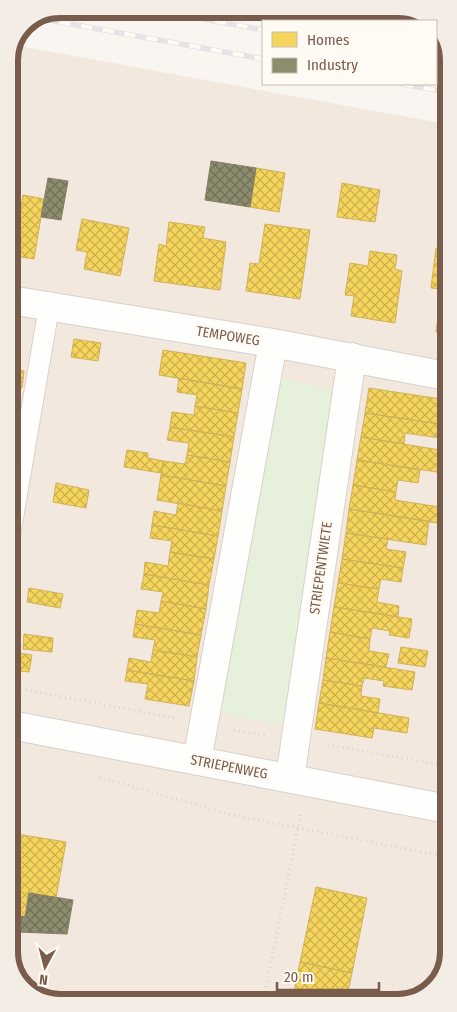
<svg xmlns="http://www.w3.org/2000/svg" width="457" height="1012" font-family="'Fira Sans Condensed',sans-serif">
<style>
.residential{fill:#f2e8de}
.grass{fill:#e7f0db}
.homes{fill:url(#homes-cross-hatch);stroke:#d1b158}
.industry{fill:url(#industry-cross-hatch);stroke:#877e64}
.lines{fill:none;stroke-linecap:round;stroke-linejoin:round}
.service-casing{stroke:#d7d1cb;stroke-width:22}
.minor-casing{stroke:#d7d1cb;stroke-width:30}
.path{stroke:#dcd5d0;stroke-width:3;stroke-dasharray:1 4;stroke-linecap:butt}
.service{stroke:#fefefd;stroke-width:20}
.minor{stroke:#fefefd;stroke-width:28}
.tram{stroke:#e6e3e7;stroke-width:1}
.rail-casing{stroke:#e6e3e7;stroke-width:5.5}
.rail{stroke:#fffaf3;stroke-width:4;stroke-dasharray:11;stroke-linecap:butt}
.labels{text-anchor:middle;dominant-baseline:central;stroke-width:5;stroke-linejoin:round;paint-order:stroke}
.street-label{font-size:14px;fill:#7a5c4d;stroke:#fffaf3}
.rim{fill:none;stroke:#7a5c4d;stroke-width:6}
</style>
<defs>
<pattern id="homes-cross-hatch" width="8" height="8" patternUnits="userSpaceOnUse" patternTransform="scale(1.25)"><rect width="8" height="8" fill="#f6d55c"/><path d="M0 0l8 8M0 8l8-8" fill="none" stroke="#ccb04e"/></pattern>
<pattern id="industry-cross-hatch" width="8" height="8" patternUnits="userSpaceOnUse" patternTransform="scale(1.25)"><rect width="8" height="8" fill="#8c8c6e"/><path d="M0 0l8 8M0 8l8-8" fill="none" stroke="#727058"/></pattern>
</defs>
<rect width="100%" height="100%" fill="#f9f5f0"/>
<path class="residential" d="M14,45L446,124L448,955L438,983L414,1000L56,1003L28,993L12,969L9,57Z"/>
<path class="grass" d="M276,377L340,391L283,725L216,713Z"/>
<path class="homes" d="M256,168L285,173L279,212L250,207Z
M342,183L380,190L375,222L337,217Z
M23,195L44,199L34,259L9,255V212L20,214Z
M82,219L129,228L120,276L84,269L87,252L76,250Z
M169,222L205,227L203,238L226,242L220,290L154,281L159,244L166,246Z
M265,224L310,230L300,299L246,291L250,263L259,264Z
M436,248L446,250V334L436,332L442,289L431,288Z
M370,251L397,255L395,269L402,271L395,323L351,316L354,296L345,295L350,263L368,266Z
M74,339L101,343L98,361L71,357Z
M163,350L246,363L242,389L159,375Z
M10,368L24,371L22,388L10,386Z
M179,378L242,389L238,413L195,406L197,395L177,392Z
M369,388L447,400V425L365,413Z
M195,406L238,413L234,437L170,427L172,412L194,415Z
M365,413L447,425V439L405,433L404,444L361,437Z
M170,427L234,437L230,462L187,455L189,443L167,440Z
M361,437L440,450L437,472L357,460Z
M127,450L148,453V458L164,461L161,473L124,467Z
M187,455L230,462L226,486L161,475L164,461L185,464Z
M357,460L420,470L418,483L398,480L396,492L353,485Z
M161,475L226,486L222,511L157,500Z
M56,483L89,490L86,508L53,502Z
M353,485L396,492L395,500L439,507L437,523L349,509Z
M178,503L222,511L218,536L152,525L154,511L176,515Z
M349,509L429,521L426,545L346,533Z
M152,525L218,536L214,559L170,552L172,541L150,538Z
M346,533L388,539L386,549L406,552L403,568L342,559Z
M170,552L214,559L209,585L144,574L145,562L168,566Z
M342,559L403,568L401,582L381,579L379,589L338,583Z
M144,574L209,585L206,609L161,601L163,592L141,589Z
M338,583L379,589L377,602L399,606L398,617L334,607Z
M29,588L63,594L60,608L27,602Z
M161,601L206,609L201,635L135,624L137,610L159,613Z
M334,607L412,619L409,638L389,635L390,631L372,628L370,639L330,632Z
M135,624L201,635L197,657L153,650L155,640L133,637Z
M330,632L370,639L369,651L389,654L386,667L326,658Z
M24,634L53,638L52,652L23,649Z
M401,647L428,651L425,667L398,663Z
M153,650L197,657L194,681L127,670L129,658L151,662Z
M11,652L32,655L29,672L11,670Z
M326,658L415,672L412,690L383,686L384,681L364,678L362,686L323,680Z
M127,670L194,681L189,706L145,699L148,684L125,681Z
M323,680L362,686L361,696L380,699L378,713L319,703Z
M319,703L409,718L407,733L374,728L372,738L315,729Z
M11,833L66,842L56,898L29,893L25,917L11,914Z
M316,887L367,898L352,973L300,962Z
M12,953L15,954L12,969Z
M300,962L352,973L346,1001H292Z"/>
<path class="industry" d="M211,161L256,168L250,207L205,200Z
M48,178L68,181L61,220L41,217Z
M29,893L73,900L67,934L18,932L21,916L25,917Z"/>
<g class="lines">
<g class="service-casing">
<path id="service" d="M10,535L49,307"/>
</g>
<g class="minor-casing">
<path id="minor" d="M10,300L273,343L446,376
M11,725L448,809
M197,761L273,343
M290,778L352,357"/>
</g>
<path class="path" d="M11,687L174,718
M234,730L265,735
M328,745L448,766
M99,777L232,815L448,857
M263,1002L301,813"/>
<use href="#service" class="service"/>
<use href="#minor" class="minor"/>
<path class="tram" d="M345,9L411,21"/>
<g class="rail-casing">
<path id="rail" d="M150,9L263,30
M38,18L263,59
M436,63L446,65
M402,84L446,92"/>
</g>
<use href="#rail" class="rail"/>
</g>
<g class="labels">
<g class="street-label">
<text transform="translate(228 336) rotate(9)">TEMPOWEG</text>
<text transform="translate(321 568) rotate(-82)">STRIEPENTWIETE</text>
<text transform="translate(229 767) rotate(11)">STRIEPENWEG</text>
</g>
</g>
<path d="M0 0H457V1012H0ZM60 18H398A42 42 0 0 1 440 60V952A42 42 0 0 1 398 994H60A42 42 0 0 1 18 952V60A42 42 0 0 1 60 18Z" fill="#f4ede6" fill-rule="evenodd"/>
<path class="rim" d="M60 18H398A42 42 0 0 1 440 60V952A42 42 0 0 1 398 994H60A42 42 0 0 1 18 952V60A42 42 0 0 1 60 18Z"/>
<rect x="262" y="20" width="175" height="65" fill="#fffaf3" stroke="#cabbb1"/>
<rect x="272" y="32" width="25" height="15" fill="#f6d55c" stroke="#cabbb1"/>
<text x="307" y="45" font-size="15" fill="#7a5c4d">Homes</text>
<rect x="272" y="58" width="25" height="15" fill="#8c8c6e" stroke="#cabbb1"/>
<text x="307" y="70" font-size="15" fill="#7a5c4d">Industry</text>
<g transform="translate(45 967) rotate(187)" stroke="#fffaf3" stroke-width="4" paint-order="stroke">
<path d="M0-4L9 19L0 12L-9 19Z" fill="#7a5c4d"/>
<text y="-8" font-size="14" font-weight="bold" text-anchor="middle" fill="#7a5c4d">N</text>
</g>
<path d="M277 982v8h102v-8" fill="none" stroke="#7a5c4d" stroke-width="2.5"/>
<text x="284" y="982" font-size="15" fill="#7a5c4d" stroke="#fffaf3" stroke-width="4" paint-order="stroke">20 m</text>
</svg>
